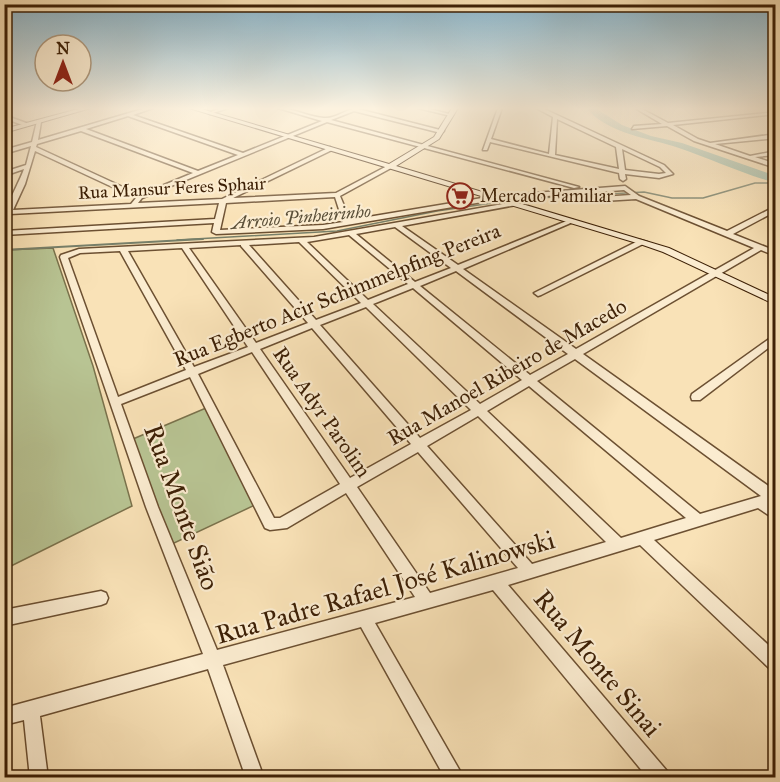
<svg xmlns="http://www.w3.org/2000/svg" width="780" height="782" font-family="'IM FELL Great Primer',serif">
<style>
.green{fill:#b8c493;stroke:#7a724c;stroke-width:1.5}
.lines{fill:none;stroke-linecap:round;stroke-linejoin:round}
.stream-far1{stroke:#777f69;stroke-width:1.5}
.stream{stroke:#777f69;stroke-width:2}
.river{fill:#9ebeab;fill-rule:evenodd}
.street-casing{stroke:#6c5032;stroke-width:3}
.secondary-casing{stroke:#3d2006;stroke-width:2}
.street{fill:#fbecd0;fill-rule:evenodd}
.secondary{fill:#fbecd0;fill-rule:evenodd}
.labels{text-anchor:middle;dominant-baseline:central;stroke-width:4.5;stroke-linejoin:round;paint-order:stroke}
.far-street-label{font-size:18px;fill:#3d2006;stroke:#fbecd0}
.far-poi-label{font-size:18px;fill:#3d2006;stroke:#fbecd0;text-anchor:start}
.far-water-label{font-size:18px;font-style:italic;fill:#5a4f38;stroke:#fbecd0}
.street-label{font-size:21px;fill:#3d2006;stroke:#fbecd0}
.near-street-label{font-size:26px;fill:#3d2006;stroke:#fbecd0}
</style>
<rect width="100%" height="100%" fill="#f9e2b7"/>
<filter id="stains"><feTurbulence type="fractalNoise" baseFrequency=".00333" numOctaves="4"/><feColorMatrix values="0 0 0 0 .2 0 0 0 0 .09 0 0 0 0 .02 0 0 0 .5 -.17"/></filter>
<radialGradient id="worn" r=".72"><stop offset=".6" stop-color="#630" stop-opacity="0"/><stop offset="1" stop-color="#630" stop-opacity=".3"/></radialGradient>
<path class="green" d="M53,248L93,366L132,506L5,569V250Z
M206,408L255,505L172,544L133,439Z"/>
<g class="lines">
<path class="stream-far1" d="M177,240L337,231L437,211L520,199L644,192L672,198H703L755,183H776"/>
<path class="stream" d="M4,250L203,239"/>
<path class="river" d="M586,108H595L622,125L651,136L682,143L776,176V183C743,174 711,159 679,148C647,137 610,135 586,108Z"/>
<g class="street-casing">
<path id="street" d="M146,108H153L133,115L243,153L322,121L278,108C294,108 308,117 324,118C336,119 347,108 359,108L358,109L444,131L441,133L354,111L331,120L579,187L574,188L327,122L142,198L138,203L222,199L330,147L333,149L332,150L233,198L336,193L389,165L392,167L391,168L340,196L350,220L494,196L625,186L639,196L727,231L776,206V211L733,234L776,251V256L761,250L583,354L774,490H776V502L771,503L776,506V520L758,508L654,540L776,652V671L770,669L640,545L508,585L667,771L669,778H648L493,590L375,623L464,778H445L361,627L223,665L264,778H246L208,669L40,716L48,778H30L24,720L4,725V708L203,654L146,507L60,257L61,255L79,249L314,237L514,202L517,204L516,205L402,226L458,265L569,220H573V222L463,269L576,349L754,248L636,199L586,202L583,200L586,198L631,195L624,190L494,200L323,229L216,234L212,232L214,223L4,235V231L215,219L219,203L10,214L7,217L4,218C4,209 20,181 24,169L4,176V172L26,165L31,146L4,154V150L32,142L37,121L41,122L38,140ZM128,116L238,155L198,171L86,129ZM81,131L193,173L140,195L36,147L37,144ZM35,151L136,198L131,204L13,210L25,184ZM335,197L343,222L323,225L220,230L226,203ZM395,227L451,268L415,282L356,234ZM349,235L408,284L368,300L307,242ZM299,242L361,303L316,320L249,245ZM241,245V246L308,323L256,343L189,248ZM182,248L248,347L194,367L128,251ZM120,251L186,370L118,397L68,258L80,253ZM456,271L568,354L530,375L420,286ZM413,288L522,380L480,404L373,304ZM366,307L471,410L420,438L320,325ZM312,328L411,444L350,478L260,349ZM252,352L340,484L280,518H274L198,374ZM575,359L761,496L700,514L537,381ZM190,377L265,528L270,530L287,528L346,493L415,597L217,650L158,507L121,404ZM529,386L686,518L621,538L487,411ZM478,416L606,542L532,564L427,446ZM418,452L518,568L430,593L357,487Z
M221,108H228L210,114L208,113Z
M418,108H426L453,115L451,116Z
M498,108H502L491,139L549,154L553,117L536,108H542L664,165L673,174L659,178L625,174L626,179L623,181L620,179L619,173L490,142L487,150H483ZM557,119L616,147L619,169L555,155ZM622,149L660,167L666,173L659,174L625,170Z
M635,108H640L668,123L776,112V114L673,125L698,139L710,143L776,134V138L715,144L750,156L776,151V155L755,157L776,164V168L694,141L667,126L632,129L634,126L662,124Z
M4,115L29,124V125L25,126L4,118Z
M640,240L647,242L541,295L538,296L534,293Z
M776,334V342L700,400H692L691,397L692,394Z
M101,591L106,593L108,598L106,603L101,605L4,626V610Z"/>
</g>
<g class="secondary-casing">
<path id="secondary" d="M82,108H91L4,133V129Z
M189,108H198L389,164L434,137L452,108H458L439,139L396,166L669,248L776,298V305L663,252L640,244Z"/>
</g>
<use href="#street" class="street"/>
<use href="#secondary" class="secondary"/>
</g>
<linearGradient id="sky" x2="0" y2="1"><stop stop-color="#8ab8d0"/><stop offset="0.5" stop-color="#fcf2df"/><stop offset="1" stop-color="#fcf2df" stop-opacity="0"/></linearGradient>
<rect width="780" height="217" fill="url(#sky)"/>
<defs>
<g id="supermarket-ring" transform="scale(1.35)"><circle r="9.5" fill="#fbecd0" stroke="#8f2418" stroke-width="1.5"/><path d="M-6-5.5h2.5l.6 2H6L4.5 2H-2.5L-4.4-4H-6ZM-1.5 3.2a1.3 1.3 0 1 0 .1 0ZM3 3.2a1.3 1.3 0 1 0 .1 0Z" fill="#8f2418"/></g>
</defs>
<g fill-rule="evenodd">
<use href="#supermarket-ring" x="460" y="196"/>
</g>
<g class="labels">
<g class="far-street-label">
<text transform="translate(172 188) rotate(-3)">Rua Mansur Feres Sphair</text>
</g>
<g class="far-poi-label">
<text x="480" y="196">Mercado Familiar</text>
</g>
<g class="far-water-label">
<text transform="translate(301 217) rotate(-5)">Arroio Pinheirinho</text>
</g>
<g class="street-label">
<text transform="translate(337 295) rotate(-22)">Rua Egberto Acir Schimmelpfing Pereira</text>
<text transform="translate(507 372) rotate(-30)">Rua Manoel Ribeiro de Macedo</text>
<text transform="translate(322 412) rotate(55)">Rua Adyr Parolim</text>
</g>
<g class="near-street-label">
<text transform="translate(182 507) rotate(70)">Rua Monte Sião</text>
<text transform="translate(385 587) rotate(-16)">Rua Padre Rafael José Kalinowski</text>
<text transform="translate(598 663) rotate(50)">Rua Monte Sinai</text>
</g>
</g>
<rect width="780" height="782" fill="none" stroke="#f9e2b7" stroke-width="24"/>
<rect x="6" y="6" width="768" height="770" fill="none" stroke="#3d2006" stroke-width="3"/>
<rect x="12" y="12" width="756" height="758" fill="none" stroke="#3d2006" stroke-width="1.5"/>
<g transform="translate(63 63)"><circle r="28" fill="#fbecd0" stroke="#af9a7f" stroke-width="1.5"/>
<path d="M0-4.5L10 22L0 15L-10 22Z" fill="#8f2418"/>
<text y="-9" font-size="16" font-weight="bold" text-anchor="middle" fill="#3d2006">N</text>
</g>
<rect width="100%" height="100%" filter="url(#stains)"/>
<rect width="100%" height="100%" fill="url(#worn)"/>
</svg>
